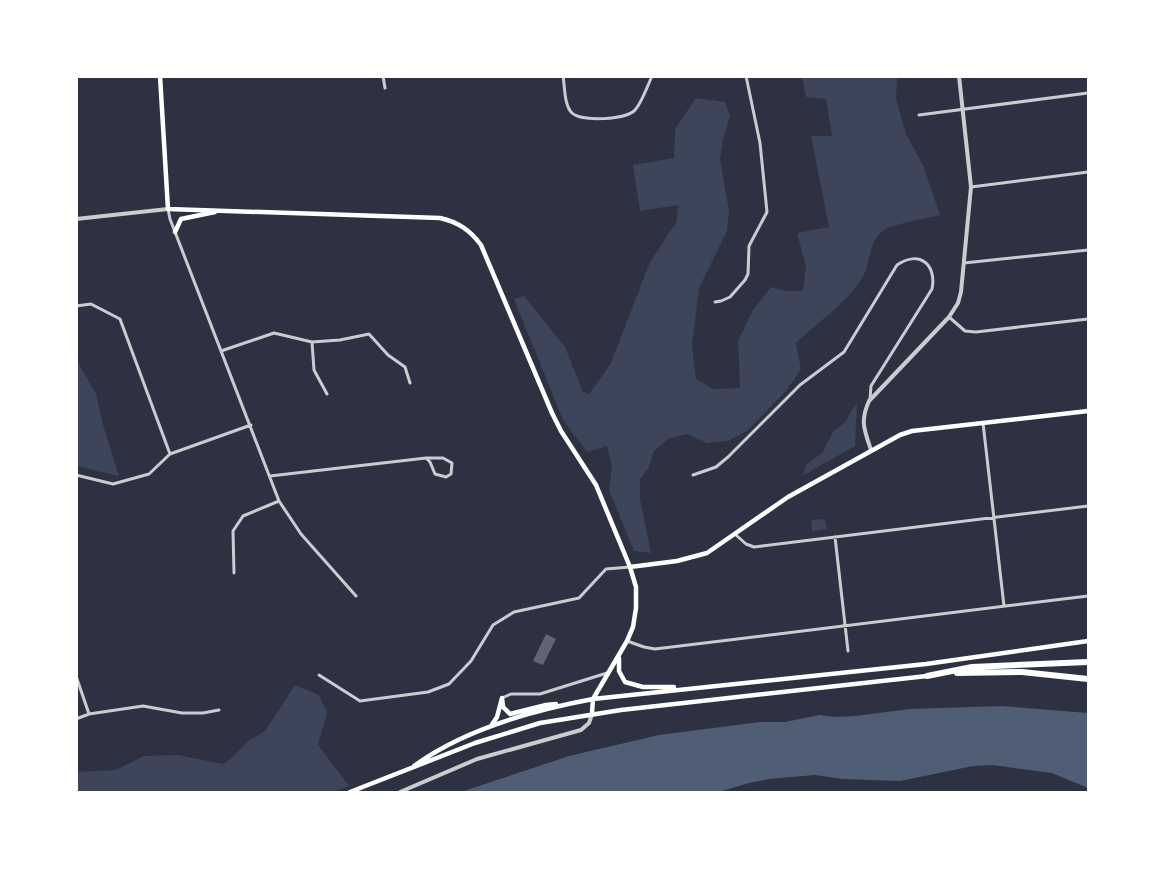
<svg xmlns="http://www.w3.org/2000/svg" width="1165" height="869" font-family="Montserrat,sans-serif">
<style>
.green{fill:#3c4559}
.water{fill:#4f5d75}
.building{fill:#626471}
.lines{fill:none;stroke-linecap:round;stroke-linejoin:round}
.minor{stroke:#caccd0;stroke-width:3}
.tertiary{stroke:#caccd0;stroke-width:4}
.secondary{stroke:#fff;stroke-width:4.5}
.motorway{stroke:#fff;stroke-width:6}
</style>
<rect width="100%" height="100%" fill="#2d3142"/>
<path class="green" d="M802,77H897L896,99L906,134L923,165L940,215C929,218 894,224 886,229C867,240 872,262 862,278C846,304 818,322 796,343L801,369L786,391L747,431L727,441L707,443L687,434L668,439L654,451L649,467L640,479V499L651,553L634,551L609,490L612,466L607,446L587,452L563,420L514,299L524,296L565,347L583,392L589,394L610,365L650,262L677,221L678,205L640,211L633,165L674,158L675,129L696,98L725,102L730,116L723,139L720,159L729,211L727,231L699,288L692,345L696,379L713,389L740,388L738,341L753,310L771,287L785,291H803L806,267L797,233L829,227L811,136H832L826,99L806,97Z
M76,359L96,394L103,425L119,476L77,466Z
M857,402L855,446L802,476L807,464L822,453L833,432L845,422Z
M825,519L827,529L812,531L811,520Z
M295,685L319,695L327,713L318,745L349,786L333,792H77V772L116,770L144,756L178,755L223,764L233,757L248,741L265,731Z"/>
<path class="water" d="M1002,706L1088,713V788L1052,773L992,765L973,766L900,781L842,779L815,775L769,779L749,783L719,792H461L569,756L659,735L760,722H785L819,715L835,717L855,716L910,709Z"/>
<path class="building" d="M546,634L556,639L543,665L533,661Z"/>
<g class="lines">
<path class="minor" d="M383,76L385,88
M563,76C565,87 564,105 572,113C582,122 626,120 635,110C641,104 648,85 652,76
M919,115L1088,93
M971,187L1088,172
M168,209L170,219L279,501L301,534L356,596
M964,263L1088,250
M715,302L721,301L730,297L745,280L748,274L749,246L767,212L760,143L746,76
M76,306L91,304L120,319L170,454
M949,317L965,331L976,332L1088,319
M312,342L314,370L327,394
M221,351L274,333L312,342L340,340L369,334L388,355L405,367L410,383
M983,423L1004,606
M76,475L113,484L149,474L170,454L251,425
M693,475L716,467L728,457L800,385L844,352L897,265C919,250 937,264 932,289L871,386L870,399
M270,476L426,458L430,462L435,474L446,477L451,474L452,463L443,458H426
M736,535L746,544L754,547L1088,506
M835,537L848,651
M234,573L233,531L243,516L279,501
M627,641L644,647L655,649L1088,596
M319,675L360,701L428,692L449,684L471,661L493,625L514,612L579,598L606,569L630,567
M76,676L89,714
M502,698L511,694H540L607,673
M76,719L89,714L143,706L182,713H203L219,710"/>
<path class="tertiary" d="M76,219L168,209
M871,450C864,429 860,421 869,401L949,317L958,303L961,292L971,187L959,76
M400,792L477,759L581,730L589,723L592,714"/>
<path class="secondary" d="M160,76L168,209L440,218C458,222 470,230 481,245L552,413L561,431L596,485L630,567L636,587V608L633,627L627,641L593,699L592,713
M175,232L181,219L215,212
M630,567L677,561L707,553L788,497L900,435L912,431L1088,411
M619,658V671L625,682L643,687H674
M502,698L503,707L510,714L546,705L556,704
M491,726L497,717L502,698
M414,766C463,730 534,710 593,699L926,664L1088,641
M350,792L475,743L540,723L621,710L927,676"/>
<path class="motorway" d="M957,673L1022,672L1088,679
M927,676L972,667L1088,662"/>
</g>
<rect width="1165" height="869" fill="none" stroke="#ffffff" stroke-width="156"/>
</svg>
